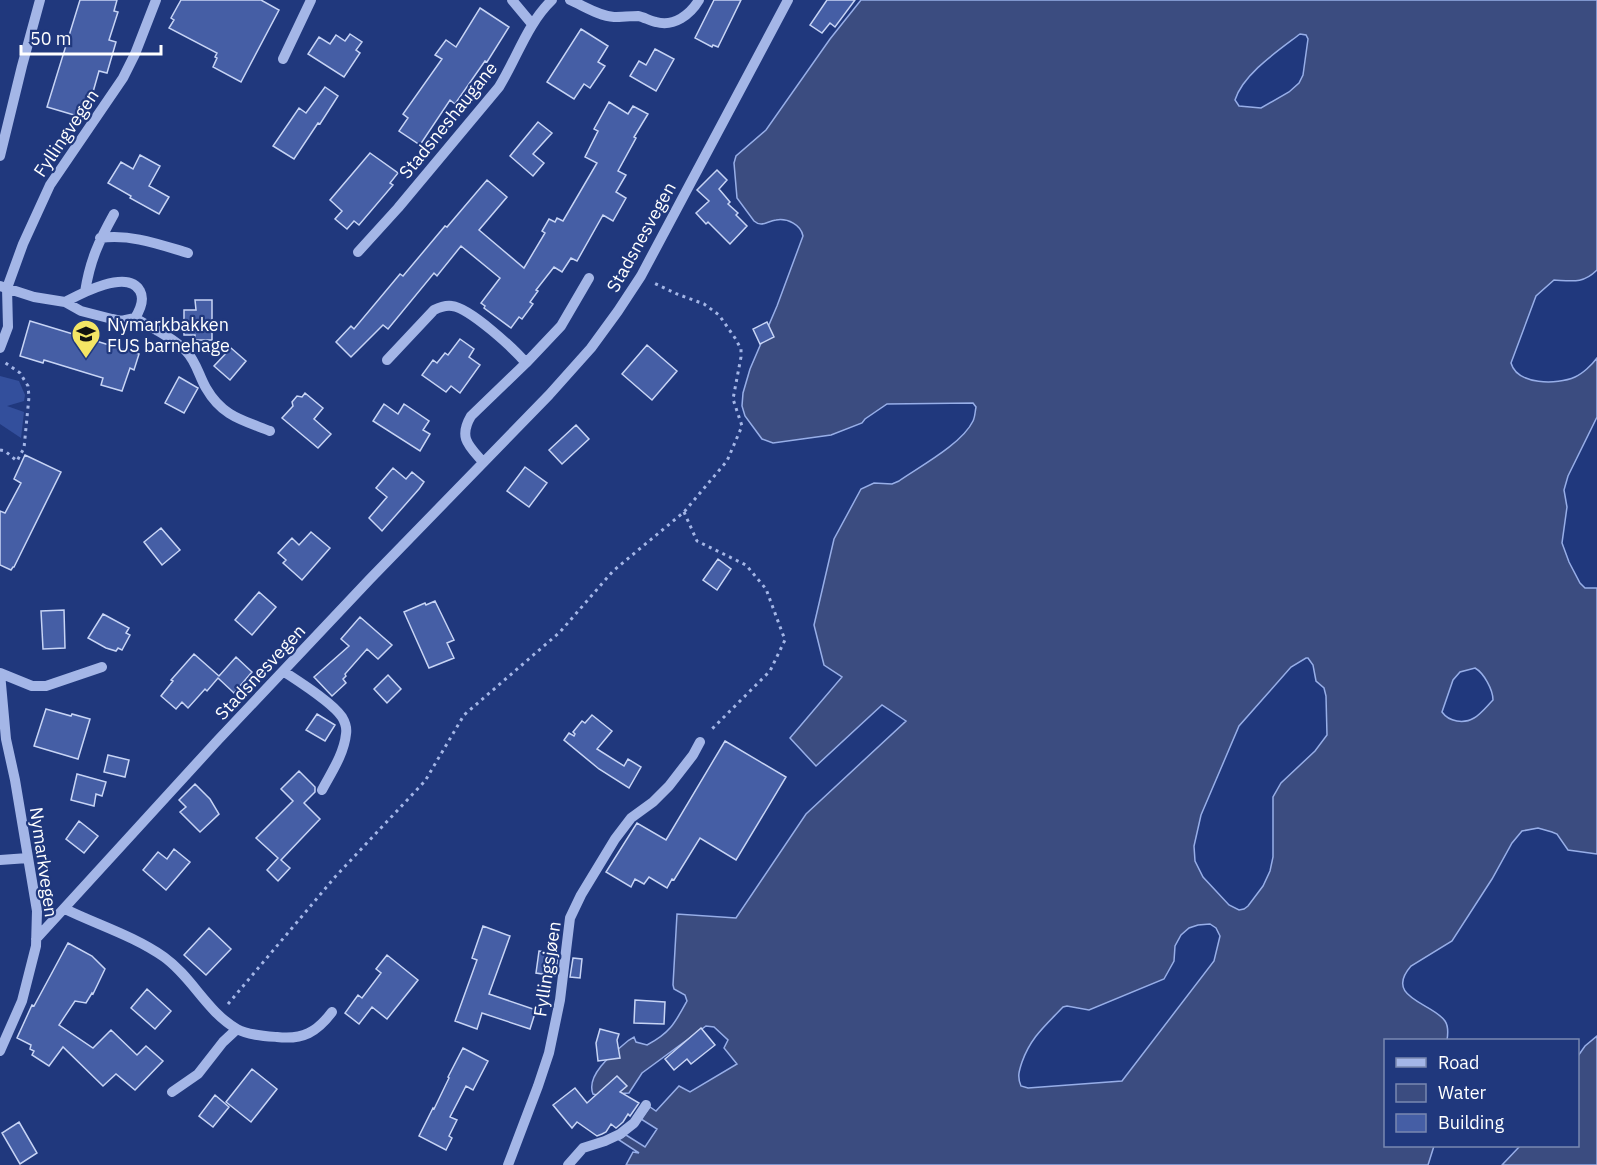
<svg xmlns="http://www.w3.org/2000/svg" width="1597" height="1165" font-family="'IBM Plex Sans',sans-serif">
<style>
.green{fill:#334f9c}
.water{fill:#3b4c80;stroke:#97aee8;stroke-width:1.5;fill-rule:evenodd}
.building{fill:#455ea5;stroke:#c7d4f5;stroke-width:1.5}
.lines{fill:none;stroke-linecap:round;stroke-linejoin:round}
.path{stroke:#a4b6e7;stroke-width:3;stroke-dasharray:3 4.5;stroke-linecap:butt}
.minor{stroke:#a4b6e7;stroke-width:10}
.labels{text-anchor:middle;dominant-baseline:central;stroke-width:4.5;stroke-linejoin:round;paint-order:stroke}
.street-label{font-size:18px;fill:#fff;stroke:#20387d}
.poi-label{font-size:18px;fill:#fff;stroke:#20387d;text-anchor:start}
</style>
<rect width="100%" height="100%" fill="#20387d"/>
<path class="green" d="M0,376L19,381L25,395L24,401L7,406L24,412L21,438L0,424Z"/>
<path class="water" d="M861,0H1597V270C1583,284 1572,281 1554,280L1536,296L1511,363C1517,385 1557,385 1575,377C1582,374 1592,365 1597,358V417L1568,476L1564,490L1567,507L1562,543L1569,562L1580,583L1585,588H1597V854L1568,850L1557,834L1552,832L1538,828L1522,831L1512,843L1492,879L1452,941L1411,966C1383,998 1433,1003 1445,1021C1449,1027 1448,1034 1447,1040H1386V1146H1434L1428,1165H626L633,1152L639,1153L619,1140L626,1135L645,1147L657,1129L641,1119L650,1107L656,1111L679,1086L690,1092L737,1064L724,1048L728,1040L714,1027L706,1026L642,1073L629,1093L597,1095L593,1094C585,1074 616,1051 629,1040L634,1037L636,1042L647,1045C670,1033 675,1023 687,1001L685,995L674,989L673,985L677,914L736,918L806,814L906,721L882,705L816,766L790,738L842,677L824,665L814,625L834,539L861,489L874,483L892,484L899,481C919,467 962,444 973,421C975,417 975,412 976,407L973,403L887,404L865,419L862,423L831,435L773,443L762,439L745,416L742,406L743,393L750,369L777,306L803,236C801,225 788,218 776,220C767,221 762,228 754,221L737,198L734,163L736,156L766,130L830,39ZM1300,34L1306,35L1308,39L1303,75L1299,83L1289,92L1261,108L1239,106L1235,100C1243,74 1279,50 1300,34ZM1306,658H1308L1313,665L1316,681L1324,688L1326,696L1327,735L1315,751L1281,783L1273,797V857L1270,871L1263,886L1248,906L1244,909L1239,910L1229,905L1203,877L1195,861L1194,846L1201,815L1239,726L1291,667ZM1475,668C1484,673 1493,690 1493,700C1487,706 1481,714 1474,718C1464,724 1449,722 1442,712L1453,680L1460,672ZM1210,924L1216,928L1220,936L1214,961L1122,1081L1028,1088L1021,1086C1017,1077 1019,1071 1022,1062C1031,1037 1045,1026 1063,1007L1067,1006L1089,1010L1164,979L1174,961L1175,946L1181,935L1189,928L1198,925Z
M1597,1036V1165H1502L1520,1146H1578V1056L1585,1046Z"/>
<path class="building" d="M80,0H117L114,11L118,12L109,40L116,42L107,73L99,71L91,99L87,98L81,117L47,107Z
M181,0H261L279,10L241,82L213,67L217,58L215,57L217,53L169,28L174,20L171,18Z
M714,0H741L718,47L713,45L712,47L695,38Z
M827,0H855L835,27L830,23L822,33L810,25Z
M480,8L509,27L487,62L485,61L455,104L450,100L420,145L399,131L408,118L403,114L442,59L435,55L446,40L456,47Z
M581,29L608,46L598,62L605,66L590,88L584,84L574,99L547,82Z
M350,34L362,42L356,50L360,53L344,77L308,54L319,37L330,44L336,35L345,41Z
M655,49L674,59L656,91L630,76L639,61L646,65Z
M325,87L338,96L320,124L318,123L294,159L273,146L299,108L306,113Z
M609,102L628,114L633,106L648,114L634,137L636,138L618,171L626,175L616,192L626,198L613,221L603,215L577,261L571,258L562,272L554,267L536,290L538,291L530,302L533,304L522,319L519,317L511,328L484,308L485,306L481,303L500,278L461,246L437,276L434,273L388,329L383,325L351,357L336,342L351,326L354,329L400,274L403,276L445,226L447,227L487,180L507,197L479,230L524,268L545,233L542,231L549,219L555,222L557,218L563,221L597,163L585,157L598,131L594,129Z
M538,122L552,133L533,154L544,163L533,176L510,156Z
M370,153L398,173L390,183L393,185L359,225L354,221L347,229L335,219L342,211L330,200Z
M140,155L160,166L149,186L169,197L159,214L130,198L131,196L108,183L121,162L133,169Z
M717,170L727,180L719,189L730,202L728,204L738,213L736,215L747,226L730,244L708,222L706,224L696,213L709,201L697,190Z
M195,300H212V340H195V335H184V310H196Z
M30,321L139,354L134,370L130,368L122,391L101,385L103,378L44,360L43,363L20,356Z
M767,322L774,337L760,344L753,329Z
M460,339L474,349L469,357L480,365L460,393L451,386L446,392L422,375L433,360L437,363L445,353L448,355Z
M647,345L677,371L652,400L622,374Z
M231,348L246,361L230,380L214,366Z
M179,377L198,388L184,413L165,403Z
M305,393L323,408L314,419L331,434L318,448L282,418L293,406L292,402L297,396L302,397Z
M384,404L398,414L404,404L429,421L423,430L430,434L420,451L373,421Z
M576,425L589,439L562,464L549,450Z
M25,455L61,472L14,567H13L11,570L0,565V511L5,513L21,483L14,479Z
M525,467L547,483L529,507L507,491Z
M393,468L406,479L412,472L424,482L419,489L382,531L369,518L387,497L376,488Z
M161,528L180,550L162,565L144,542Z
M311,532L330,548L302,580L283,563L286,560L278,553L292,538L299,545Z
M718,559L731,569L717,590L703,580Z
M259,592L276,607L252,635L235,620Z
M435,601L454,640L447,643L454,658L429,668L404,612L425,603L426,605Z
M64,610L65,648L43,649L41,611Z
M103,614L129,628L126,633L130,635L122,650L118,648L116,651L106,648L88,638Z
M360,617L392,645L378,659L367,649L345,674L346,676L343,679L346,683L332,696L314,677L349,646L341,639Z
M194,654L219,676L236,657L252,672L234,693L218,678L207,691L205,689L188,708L182,702L176,709L161,696L173,681L171,680Z
M388,675L401,689L387,703L374,689Z
M46,709L71,716L72,714L90,719L78,759L34,746Z
M317,714L335,725L325,741L306,730Z
M592,715L612,731L597,749L624,766L628,759L641,767L629,788L599,769L564,740L569,733L574,736L575,734L573,732L582,721L585,723Z
M725,741L786,777L736,860L700,838L674,880L672,879L667,888L649,877L644,884L635,879L631,887L606,872L637,823L666,840Z
M108,755L129,760L125,777L104,772Z
M299,771L315,787V792L304,803L320,819L281,860L290,868L278,881L267,870L278,858L256,838L293,801L281,789Z
M77,774L106,782L102,796L96,794L94,806L71,800Z
M195,784L210,799L219,814L200,832L180,812L186,807L179,800Z
M79,821L98,836L84,853L66,839Z
M174,849L190,862L166,890L143,870L158,852L167,859Z
M483,926L510,936L489,994L536,1010L530,1029L482,1013L477,1029L455,1021L477,960L472,958Z
M209,928L231,949L206,975L184,955Z
M68,943L92,956L105,969L93,994L92,993L86,1003L75,1001L59,1025L93,1048L111,1030L137,1055L146,1046L163,1061L135,1090L116,1074L103,1086L63,1047L49,1066L32,1055L34,1051L30,1049L31,1045L17,1038L32,1005L34,1006Z
M539,951L553,953V956H558L555,976L536,973Z
M387,955L418,980L387,1019L372,1007L359,1024L345,1013L358,995L362,998L381,973L376,969Z
M573,958L582,959L580,978L570,977Z
M147,989L171,1011L155,1029L131,1008Z
M635,1000L665,1002L664,1024L634,1023Z
M701,1028L715,1045L691,1064L687,1059L674,1070L665,1059Z
M600,1029L619,1034L617,1040L620,1058L598,1061L596,1043Z
M463,1048L488,1061L473,1090L466,1086L450,1117L457,1120L449,1136L452,1138L446,1150L419,1136L433,1108L434,1109L449,1078L448,1077Z
M252,1069L277,1089L251,1122L226,1102Z
M617,1076L627,1086L620,1092L639,1103L630,1116L628,1114L623,1122L616,1128L611,1124L606,1132L602,1134L597,1136L577,1122L572,1128L553,1105L575,1088L587,1103Z
M215,1095L229,1107L213,1127L199,1116Z
M19,1122L37,1153L20,1164L2,1133Z"/>
<g class="lines">
<path class="path" d="M0,450L5,451L17,461L24,448L29,397L28,386L20,373L4,362
M684,512L697,541L746,565L766,589L785,640L770,671L710,731
M228,1004L335,877L425,781L464,715L560,632L613,571L684,512L727,461L742,426L733,399L741,357V349L735,338L719,315L704,304L677,294L654,283"/>
<path class="minor" d="M512,0L532,24
M570,0C584,6 599,16 614,17C622,17 630,16 638,16C644,17 650,21 656,22C674,27 690,15 699,0
M283,59L311,0
M0,156L22,66L40,0
M100,238C132,234 158,244 188,253
M358,252L398,208L499,87C517,58 527,24 552,0
M0,286L34,297L65,302L81,311L112,319L121,321L135,318C140,310 145,300 140,291C128,268 80,294 65,302
M85,292C90,260 99,241 114,214
M135,318C152,328 172,337 186,351C196,361 199,376 206,388C222,416 242,420 270,431
M0,348L8,327L7,288L23,244L50,185L123,78L135,54L156,0
M387,360L434,310C440,307 445,305 452,306C470,308 514,349 526,363
M483,462C469,446 458,438 471,416L526,363L561,326L589,278
M283,671C298,681 332,702 342,717C345,722 347,728 346,734C344,754 331,773 322,790
M0,673L32,686H46L102,667
M0,860L28,858
M65,909C98,925 134,936 164,957C192,977 207,1012 237,1029C248,1035 264,1036 277,1037C303,1040 317,1032 332,1012
M36,939L218,740L370,579L549,395L591,348L618,311L641,276L788,0
M0,1051L22,1001L36,946L37,911L15,780L6,739L0,673
M172,1092L198,1074L223,1042L237,1029
M508,1165L538,1086L549,1053L560,1000L570,918L581,895L615,839L631,818L653,802L669,786L693,755L700,742
M568,1165L583,1148L605,1141L620,1134L634,1123L646,1105"/>
</g>
<defs>
<g id="school-pin" transform="scale(1.5)"><path d="M0 17L-7.5 6A9.5 9.5 0 1 1 7.5 6Z" fill="#f4e565" stroke="#20387d"/><path d="M0-5L7-2L0 1L-7-2ZM-4 1L0 2.5L4 1V4Q0 6-4 4Z" fill="#111"/></g>
</defs>
<g fill-rule="evenodd">
<use href="#school-pin" x="86" y="334"/>
</g>
<g class="labels">
<g class="street-label">
<text transform="translate(448 120) rotate(-51)">Stadsneshaugane</text>
<text transform="translate(66 133) rotate(-56)">Fyllingvegen</text>
<text transform="translate(641 237) rotate(-61)">Stadsnesvegen</text>
<text transform="translate(260 672) rotate(-47)">Stadsnesvegen</text>
<text transform="translate(44 862) rotate(82)">Nymarkvegen</text>
<text transform="translate(547 969) rotate(-81)">Fyllingsjøen</text>
</g>
<g class="poi-label">
<text x="107" y="324">Nymarkbakken<tspan x="107" dy="21">FUS barnehage</tspan></text>
</g>
</g>
<rect x="1384" y="1039" width="195" height="108" fill="#20387d" stroke="#7988b1" stroke-width="1.5"/>
<rect x="1396" y="1058" width="30" height="9" fill="#a4b6e7" stroke="#7988b1" stroke-width="1.5"/>
<text x="1438" y="1069" font-size="18" fill="#ffffff">Road</text>
<rect x="1396" y="1084" width="30" height="18" fill="#3b4c80" stroke="#7988b1" stroke-width="1.5"/>
<text x="1438" y="1099" font-size="18" fill="#ffffff">Water</text>
<rect x="1396" y="1114" width="30" height="18" fill="#455ea5" stroke="#7988b1" stroke-width="1.5"/>
<text x="1438" y="1129" font-size="18" fill="#ffffff">Building</text>
<path d="M21 45v9h140v-9" fill="none" stroke="#ffffff" stroke-width="3"/>
<text x="30" y="45" font-size="18" fill="#ffffff" stroke="#20387d" stroke-width="4.5" paint-order="stroke">50 m</text>
</svg>
